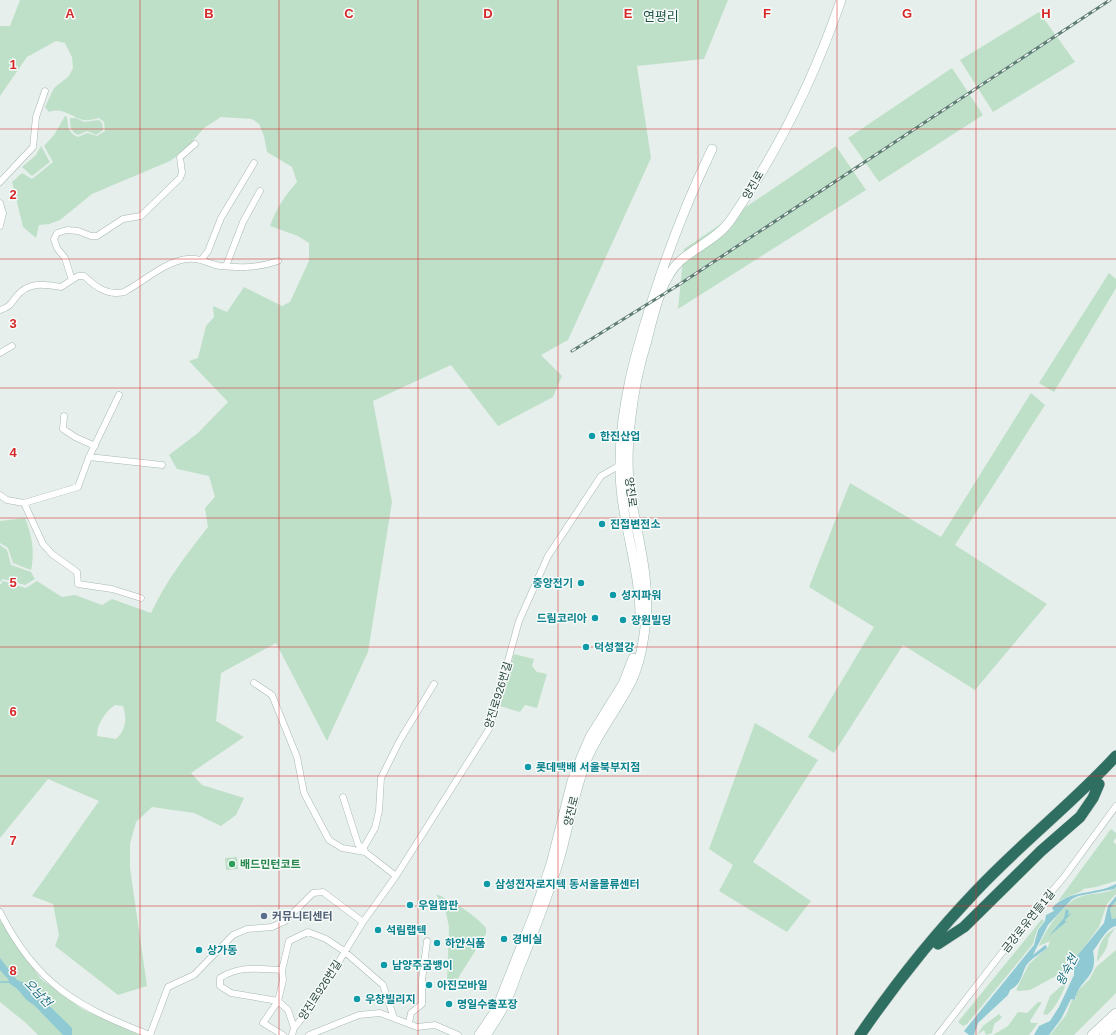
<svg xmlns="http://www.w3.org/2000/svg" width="1116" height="1035" font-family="Arial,'Noto Sans KR',sans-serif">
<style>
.green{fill:#bfe0c8;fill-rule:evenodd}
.water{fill:#8ec9d4}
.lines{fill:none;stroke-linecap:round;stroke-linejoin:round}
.stream{stroke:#8ec9d4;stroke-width:1.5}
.street-casing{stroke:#a8b8b2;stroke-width:7}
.secondary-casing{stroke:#a4bbb3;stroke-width:10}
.highway-casing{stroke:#c2cac8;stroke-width:12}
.street{stroke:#fff;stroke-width:6}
.secondary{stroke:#fff;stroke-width:9}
.highway{stroke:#2f6f62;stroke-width:11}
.rail-casing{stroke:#5f7d75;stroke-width:3}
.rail{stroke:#f7fbf9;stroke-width:1.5;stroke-dasharray:4.5;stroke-linecap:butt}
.grid{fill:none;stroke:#d62828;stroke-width:1;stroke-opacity:0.55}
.culture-dot{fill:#0f9aa8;stroke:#f7fbf9;stroke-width:1.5}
.leisure-dot{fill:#2e9e5b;stroke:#f7fbf9;stroke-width:1.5}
.service-dot{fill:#5c6f8a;stroke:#f7fbf9;stroke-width:1.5}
.labels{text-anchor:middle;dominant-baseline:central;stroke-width:3;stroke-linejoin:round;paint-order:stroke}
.street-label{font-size:11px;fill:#24423a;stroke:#f7fbf9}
.culture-label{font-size:11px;font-weight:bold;fill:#0d838f;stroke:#f7fbf9;text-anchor:start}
.leisure-label{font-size:11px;font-weight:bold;fill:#27864d;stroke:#f7fbf9;text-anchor:start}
.service-label{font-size:11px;font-weight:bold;fill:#4e5e75;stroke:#f7fbf9;text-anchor:start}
.water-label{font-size:12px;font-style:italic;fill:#1c6f80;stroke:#f7fbf9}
.quarter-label{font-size:13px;fill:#1f5548;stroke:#f7fbf9}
.grid-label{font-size:13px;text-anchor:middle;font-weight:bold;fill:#d62828;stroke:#f7fbf9;stroke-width:3;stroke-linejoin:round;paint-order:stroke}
</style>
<rect width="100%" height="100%" fill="#e6efeb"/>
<path class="green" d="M20,0H728L704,59L637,66L651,158L568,340L541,355L562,376L553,397L498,426L451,365L373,401L392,502L368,652L327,741L276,643L221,673L216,721L244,737L191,773L202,785L244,798L236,815L221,826L194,813L152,807L136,822L130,844V868L147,986L118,995L55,946L59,935L53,904L32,896L99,801L48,779L0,838V585L3,581L26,588L37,581L62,597L75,595L102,605L112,599L151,613C166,581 186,555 208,527L205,508L215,497L209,476L177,469L169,455L198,433L228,402L189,361L198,358L206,326L214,317L213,306L227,312L244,287L282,306L290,302L309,261V243L298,236L270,226C276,209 285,195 297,182L292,167L267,152L264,136L259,124L252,119L221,117L204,128L183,152L170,161L92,194L60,220L49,224L39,225L36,238L23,227L12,182L22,173L32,179L53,162L44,146L54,135L65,116L67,117C68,127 68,133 78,137L87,133L97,136L105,131L104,122L99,118C94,119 87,121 83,120C70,116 62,107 49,112L45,107L54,88L69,76L73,68L72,57L65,43L56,41L27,57L0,96V26H10ZM115,705L123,706C127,719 126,730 116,739L97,736C97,724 105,712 115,705Z
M1039,12L1075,62L993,112L960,60Z
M952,68L983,115L879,182L848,138Z
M70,118H76L84,122L99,120L102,123L103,130L96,135L87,131L78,135C70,131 70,126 70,118Z
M41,146L50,162L32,176L22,167L36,155Z
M836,146L866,190L678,309L684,249Z
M1109,273L1116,279V288L1054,392L1039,383Z
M1031,393L1045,405L955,545L1047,604L975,690L903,645L834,753L808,737L874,627L809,587L850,483L941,537Z
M25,518C32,536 35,551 31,570L13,563L8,548L0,543V521Z
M0,545L7,550L11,565L31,572L35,579L25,585L3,579L0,582Z
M514,654L534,659L532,666L537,672L547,674L537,708L525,705L520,712L500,706Z
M755,723L818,760L753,862L811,901L787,932L719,891L733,865L709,849Z
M1111,829L1116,833V838L1113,842L1116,844V881L1096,887L1083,889L1082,891L1058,901Z
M237,857L238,869L226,870L225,858Z
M1116,888V894L1107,904L1099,927L1067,970L1030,990L1019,991L1016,990L1029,964L1048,947L1050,941L1039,946C1044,932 1063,904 1077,898C1089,892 1105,895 1116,888Z
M436,894C454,901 474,914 486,928V934L453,986L447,982L449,927L446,913Z
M1116,901V918L1112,919L1110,909Z
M1042,919L1044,921L1037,930L1033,944L967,1024L963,1026L958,1022Z
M0,921L41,979L82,1009L139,1035H38L26,1023L0,1002Z
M1115,928L1108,939C1109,948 1102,955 1097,962C1098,946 1101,937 1115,928Z
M1116,950V993L1074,1035H1050L1066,1015L1072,1000H1076V992L1089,980L1096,967Z
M1068,980C1062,993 1058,1005 1047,1015L1043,1014L1050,996Z
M1038,1002H1042L1030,1021L1031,1023H1038L1029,1035H993L1008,1026L1018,1012L1027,1013Z
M999,1014L1002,1017C995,1026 996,1017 992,1033L986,1035L984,1030L977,1035L983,1026Z"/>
<path class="water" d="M1116,884V887L1114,889L1078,896L1072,899L1048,925L1033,955L1044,946L1046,945L1047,948C1042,952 1034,957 1029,962C1021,970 1024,983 1010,990L1008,995L978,1023L974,1035H969L964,1031L1034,945L1038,930L1045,921L1046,915L1054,911L1052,908C1069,889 1096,895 1116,884Z
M1116,896V901L1110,909L1112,919L1116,918V926C1106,928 1099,944 1093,951C1099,979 1078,979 1075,1000L1071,999L1061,1019L1049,1035H1034L1039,1026L1050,1021L1059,1007L1074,975V963L1077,956L1104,923L1108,906Z
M1066,909L1069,911L1068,915L1072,913L1065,920L1066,922L1049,936L1064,918Z
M0,958L17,980L27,984L72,1028V1035H63L34,1005C23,1000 21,989 10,984L8,979L0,970Z"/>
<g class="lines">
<path class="stream" d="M0,982H10"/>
<g class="street-casing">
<path id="street" d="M0,182L33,147L36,117L45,91
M0,203L3,213L0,226
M202,259L208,251L221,218L254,163
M226,266L243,222L260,191
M72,280L65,258L57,248L54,239L57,233L67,230L78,231L91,236H97L123,219L141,216L180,178L182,173L180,157L195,144
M0,310C8,308 11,304 16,297C28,281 44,284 61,287L78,276H84C96,287 107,296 124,292C143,282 166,261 187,259C200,257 208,264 220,266C240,268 258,268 278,261
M0,353L12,346
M64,416L63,429L75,437L95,446
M89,457L162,465
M0,495L7,500L24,503L43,544L52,554L77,572L78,584L112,589L141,598
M24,503L78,487L89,457L119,395
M254,683L272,695L297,757L304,793L329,840L342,848L365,852
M343,797L358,844L364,851
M396,876L365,852L364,847L375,828L379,811L381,778L400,740L434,684
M0,912C36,984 77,1007 150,1035
M282,970C259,969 240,965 220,978V986L231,993L278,1001L263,1023L283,1035
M409,1023L411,1013L422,1004V980L427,941
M294,1028L288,1010L278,1001L283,980L282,970L289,941L308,932L326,939L344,951L383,985L394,1018
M150,1035L168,987L194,975L233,935L247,929L272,927L285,921L313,893L323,892L363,922
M292,1035L294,1028L311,1007L363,922L396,876L489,729L519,621L548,556L601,476L622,464
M309,1035L359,1015L380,1013L417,1027L435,1025L458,1035
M938,1035L1029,918L1064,877L1116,806"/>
</g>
<g class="secondary-casing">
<path id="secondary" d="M640,620C641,567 619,517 620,464C620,406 636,350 654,295C670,245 689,197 712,149
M479,1035L496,1010L534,914L551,864L572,781L583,753L590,737L623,684L633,658
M486,1035C492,1026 499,1016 504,1006C512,991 516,974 523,959C536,925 550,892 560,857C569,825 574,791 587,759C599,731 619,707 632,680C641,661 644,639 646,619C650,578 637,536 631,496C623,453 633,385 646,344C653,318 660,279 680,261C697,246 719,238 732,218C778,151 815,76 841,0
M1092,1035L1116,1013
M1104,1035L1116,1024"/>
</g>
<g class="highway-casing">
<path id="highway" d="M938,944L964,927L1041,851L1080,817L1093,798L1099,784
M860,1035C895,984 933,936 976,891C1021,843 1072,804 1116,756"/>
</g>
<use href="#street" class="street"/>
<use href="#secondary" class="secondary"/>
<use href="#highway" class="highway"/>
<g class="rail-casing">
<path id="rail" d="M572,351L680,284L1110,0"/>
</g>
<use href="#rail" class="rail"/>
</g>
<path class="grid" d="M140,0V1035M279,0V1035M418,0V1035M558,0V1035M698,0V1035M837,0V1035M976,0V1035M0,129H1116M0,259H1116M0,388H1116M0,518H1116M0,647H1116M0,776H1116M0,906H1116"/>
<g class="culture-dot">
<circle cx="592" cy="436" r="4"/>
<circle cx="602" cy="524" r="4"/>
<circle cx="581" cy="583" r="4"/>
<circle cx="613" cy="595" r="4"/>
<circle cx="595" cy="618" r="4"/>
<circle cx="623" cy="620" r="4"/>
<circle cx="586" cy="647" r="4"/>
<circle cx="528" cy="767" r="4"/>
<circle cx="487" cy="884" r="4"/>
<circle cx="410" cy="905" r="4"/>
<circle cx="378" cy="930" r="4"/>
<circle cx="504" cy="939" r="4"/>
<circle cx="437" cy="943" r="4"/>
<circle cx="199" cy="950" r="4"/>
<circle cx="384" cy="965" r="4"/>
<circle cx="429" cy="985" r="4"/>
<circle cx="357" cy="999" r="4"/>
<circle cx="449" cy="1004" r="4"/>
</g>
<circle class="leisure-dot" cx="232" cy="864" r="4"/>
<circle class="service-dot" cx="264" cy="916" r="4"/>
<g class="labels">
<g class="street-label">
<text transform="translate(753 185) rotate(-60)">양진로</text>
<text transform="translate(631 492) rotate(83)">양진로</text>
<text transform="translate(498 695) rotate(-73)">양진로926번길</text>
<text transform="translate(571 811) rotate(-76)">양진로</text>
<text transform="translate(1028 921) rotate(-51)">금강로유연들1길</text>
<text transform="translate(320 990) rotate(-57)">양진로926번길</text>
</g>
<g class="culture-label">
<text x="600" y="436">한진산업</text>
<text x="610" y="524">진접변전소</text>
<text x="573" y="583" text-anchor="end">중앙전기</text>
<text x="621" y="595">성지파워</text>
<text x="587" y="618" text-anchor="end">드림코리아</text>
<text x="631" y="620">장원빌딩</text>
<text x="594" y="647">덕성철강</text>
<text x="536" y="767">롯데택배 서울북부지점</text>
<text x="495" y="884">삼성전자로지텍 동서울물류센터</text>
<text x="418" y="905">우일합판</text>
<text x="386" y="930">석림랩텍</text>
<text x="512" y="939">경비실</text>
<text x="445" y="943">하얀식품</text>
<text x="207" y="950">상가동</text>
<text x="392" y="965">남양주굼뱅이</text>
<text x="437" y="985">아진모바일</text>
<text x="365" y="999">우창빌리지</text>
<text x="457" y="1004">명일수출포장</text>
</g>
<g class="leisure-label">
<text x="240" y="864">배드민턴코트</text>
</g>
<g class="service-label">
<text x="272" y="916">커뮤니티센터</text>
</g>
<g class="water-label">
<text transform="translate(1067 970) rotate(-63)">왕숙천</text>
<text transform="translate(38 993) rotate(46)">오남천</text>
</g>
<g class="quarter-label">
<text x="661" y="16">연평리</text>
</g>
</g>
<g class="grid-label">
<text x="70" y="18">A</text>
<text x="209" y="18">B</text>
<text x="349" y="18">C</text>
<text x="488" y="18">D</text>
<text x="628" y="18">E</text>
<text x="767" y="18">F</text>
<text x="907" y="18">G</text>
<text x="1046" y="18">H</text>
<text x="13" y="69">1</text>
<text x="13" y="199">2</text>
<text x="13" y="328">3</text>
<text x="13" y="457">4</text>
<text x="13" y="587">5</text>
<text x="13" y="716">6</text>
<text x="13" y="845">7</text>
<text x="13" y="975">8</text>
</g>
</svg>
